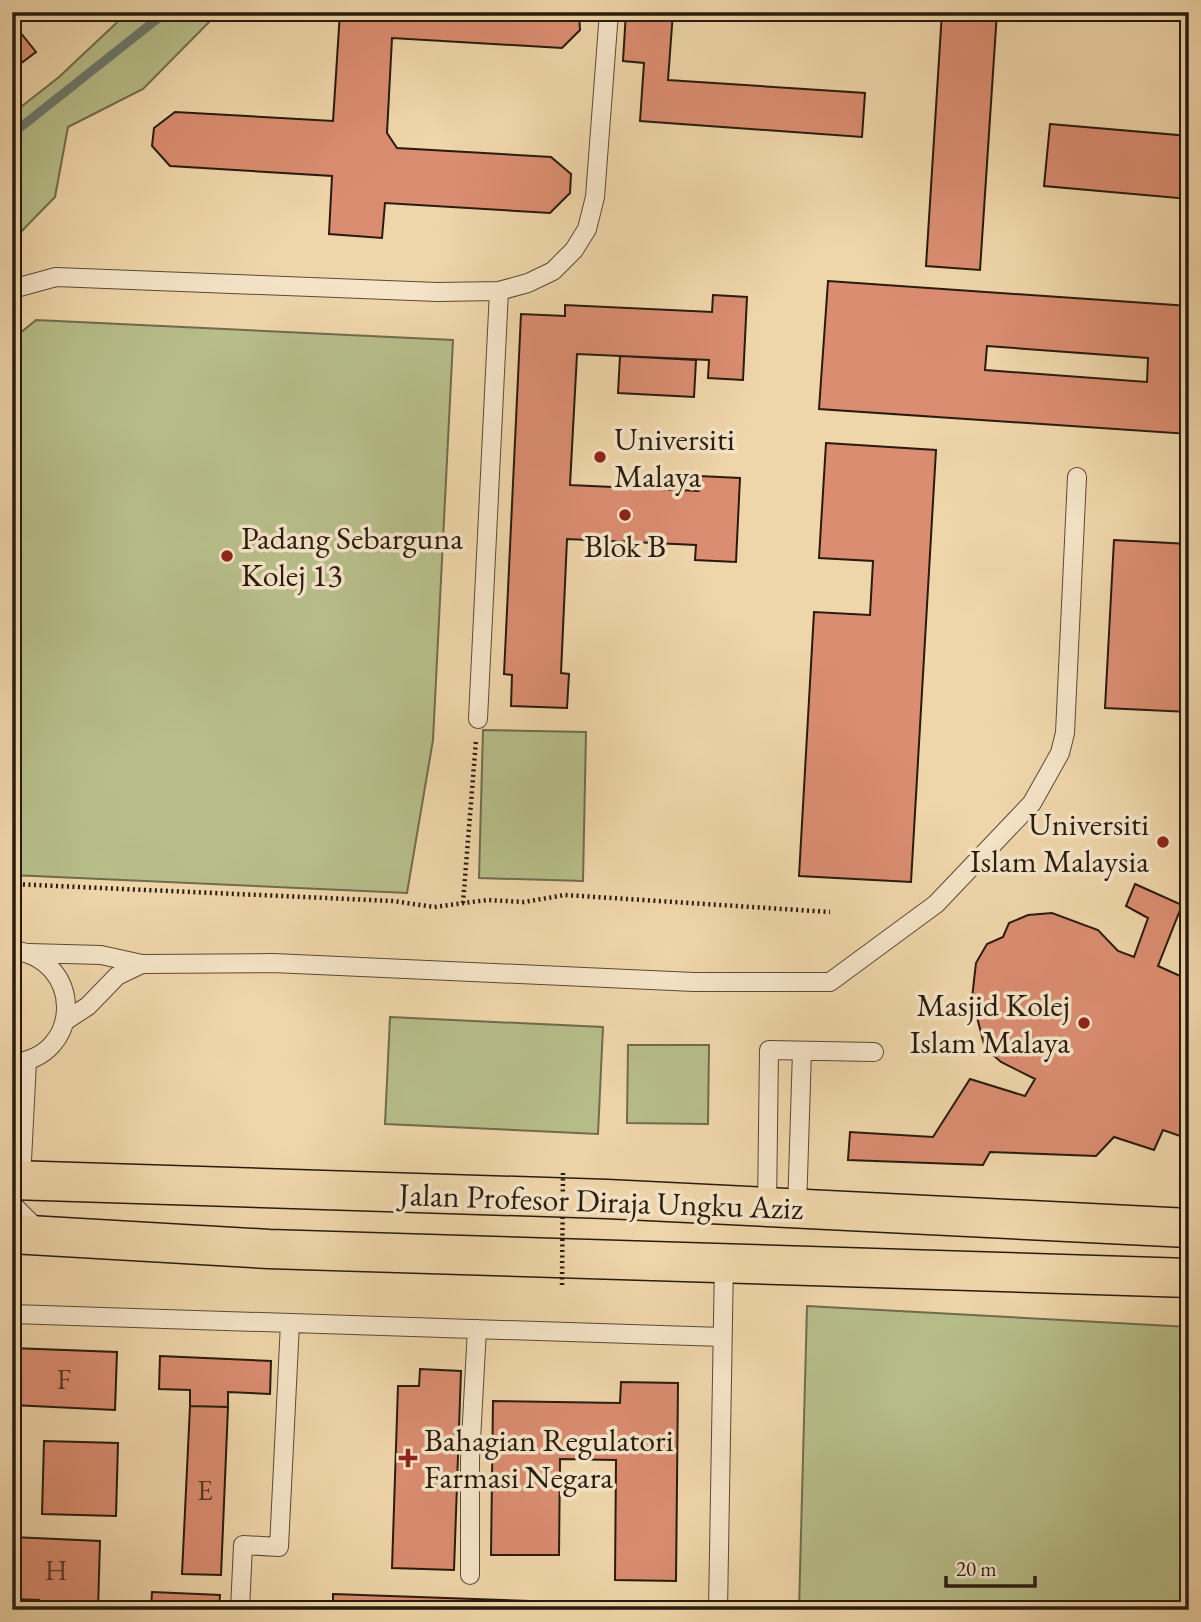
<svg xmlns="http://www.w3.org/2000/svg" width="1201" height="1622" font-family="'EB Garamond',serif">
<style>
.green{fill:#b7be8a;stroke:#706c4c;stroke-width:2}
.lines{fill:none;stroke-linecap:round;stroke-linejoin:round}
.stream{stroke:#6c796e;stroke-width:9}
.building{fill:#db8d71;stroke:#281b0e;stroke-width:2;fill-rule:evenodd}
.service-casing{stroke:#5a4a35;stroke-width:20}
.primary-casing{stroke:#281b0e;stroke-width:41}
.path{stroke:#281b0e;stroke-width:4.5;stroke-dasharray:2 3.5;stroke-linecap:butt}
.service{stroke:#f5e4c8;stroke-width:18}
.primary{stroke:#efd6aa;stroke-width:38}
.path-bridge{stroke:#281b0e;stroke-width:4.5;stroke-dasharray:2 3.5;stroke-linecap:butt}
.poi-dot{fill:#8f2418;stroke:#f5e4c8;stroke-width:2.5}
.labels{text-anchor:middle;dominant-baseline:central;stroke-width:7;stroke-linejoin:round;paint-order:stroke}
.number-label{font-size:28px;fill:#553827}
.poi-label{font-size:32px;fill:#281b0e;stroke:#f5e4c8;text-anchor:start}
.street-label{font-size:32px;fill:#281b0e;stroke:#f5e4c8}
</style>
<rect width="100%" height="100%" fill="#efd6aa"/>
<filter id="stains"><feTurbulence type="fractalNoise" baseFrequency=".00286" numOctaves="4"/><feColorMatrix values="0 0 0 0 .2 0 0 0 0 .09 0 0 0 0 .02 0 0 0 .5 -.17"/></filter>
<radialGradient id="worn" r=".72"><stop offset=".6" stop-color="#630" stop-opacity="0"/><stop offset="1" stop-color="#630" stop-opacity=".3"/></radialGradient>
<path class="green" d="M128,12H219L143,89L68,127L55,197L12,241V114L59,77Z
M36,320L453,340L433,740L407,893L12,875V371L14,338Z
M483,730L586,732L583,881L479,878Z
M390,1017L603,1027L598,1134L385,1124Z
M628,1045H709L708,1124L627,1123Z
M807,1306L1189,1327V1610H799Z"/>
<g class="lines">
<path class="stream" d="M12,134L166,12"/>
</g>
<path class="building" d="M340,12H579L580,30L562,48L392,38L387,133L397,148L551,157L571,174L570,193L550,213L385,203L382,238L329,234L332,176L170,166L152,146L154,128L175,112L333,121Z
M626,12H673L668,80L865,93L862,137L640,121L644,63L623,61Z
M942,12H997L980,270L926,266Z
M12,22L36,52L12,70Z
M1050,124L1189,136V199L1044,186Z
M828,281L1189,306V434L819,409ZM987,346L1148,358L1147,382L985,370Z
M713,295L747,297L743,380L708,378L709,360L577,354L570,485L699,491L700,476L740,478L736,562L695,560L696,545L567,539L561,673L569,674L567,708L511,706L512,675L504,674L521,314L565,316V305L712,312Z
M620,356L696,360L694,397L618,393Z
M826,443L936,450L911,882L799,876L814,612L870,615L873,561L819,558Z
M1114,540L1189,544V712L1105,708Z
M1135,884L1182,905L1158,966L1189,980V1139L1163,1130L1154,1150L1114,1137L1096,1156L990,1152L983,1165L848,1160L850,1132L933,1137L970,1079L1025,1096L1035,1079L1001,1062L985,1048L972,998L976,963L987,944L1003,937L1009,923L1028,915L1052,913L1098,930L1118,951L1134,957L1148,918L1126,906Z
M12,1348L117,1352L115,1410L12,1405Z
M160,1356L271,1361L270,1394L228,1392V1407L190,1406V1390L159,1389Z
M420,1369L461,1371L454,1570L392,1568L398,1386H419Z
M621,1382L678,1383L676,1581L615,1580L616,1460L560,1459L559,1555H491L493,1401L620,1403Z
M190,1406L228,1407L221,1575L182,1574Z
M44,1441L118,1443L116,1516L42,1514Z
M12,1537L100,1541L98,1610H39V1600L12,1599Z
M152,1592L220,1595L219,1610H151Z
M333,1594L675,1606V1610H333Z"/>
<g class="lines">
<g class="service-casing">
<path id="service" d="M12,289L56,277L437,292L499,291L528,283L553,271L574,250L587,229L595,197L609,12
M478,719L499,291
M12,950C85,959 83,1058 12,1063
M29,953L101,955L142,964L117,976L88,1006L65,1021
M142,964L273,963L694,982H830L936,904L1032,803L1060,753L1065,733L1077,477
M21,1180L27,1061
M12,1204L37,1229
M767,1207L769,1050L874,1052
M797,1209L802,1051
M12,1314L722,1337
M470,1575V1459L477,1329
M240,1610L243,1545L279,1547L290,1323
M718,1610L724,1262"/>
</g>
<g class="primary-casing">
<path id="primary" d="M12,1180L607,1199L1189,1228
M12,1234L269,1249L1189,1278"/>
</g>
<path class="path" d="M12,884L393,901L434,907L487,900L524,902L565,895L830,912
M463,903L476,740"/>
<use href="#service" class="service"/>
<use href="#primary" class="primary"/>
<path class="path-bridge" d="M562,1285L563,1170"/>
</g>
<g class="poi-dot">
<circle cx="600" cy="457" r="7"/>
<circle cx="625" cy="515" r="7"/>
<circle cx="227" cy="556" r="7"/>
<circle cx="1163" cy="842" r="7"/>
<circle cx="1084" cy="1023" r="7"/>
<path d="M404.5 1447.5h7v7h7v7h-7v7h-7v-7h-7v-7h7z"/>
</g>
<g class="labels">
<g class="number-label">
<text x="64" y="1379">F</text>
<text x="205" y="1490">E</text>
<text x="56" y="1570">H</text>
</g>
<g class="poi-label">
<text x="614" y="439">Universiti<tspan x="614" dy="37">Malaya</tspan></text>
<text x="241" y="538">Padang Sebarguna<tspan x="241" dy="37">Kolej 13</tspan></text>
<text x="625" y="546" text-anchor="middle">Blok B</text>
<text x="1149" y="824" text-anchor="end">Universiti<tspan x="1149" dy="37">Islam Malaysia</tspan></text>
<text x="1070" y="1005" text-anchor="end">Masjid Kolej<tspan x="1070" dy="37">Islam Malaya</tspan></text>
<text x="424" y="1440">Bahagian Regulatori<tspan x="424" dy="37">Farmasi Negara</tspan></text>
</g>
<g class="street-label">
<text transform="translate(601 1201) rotate(2)">Jalan Profesor Diraja Ungku Aziz</text>
</g>
</g>
<rect width="1201" height="1622" fill="none" stroke="#efd6aa" stroke-width="42"/>
<rect x="14" y="14" width="1173" height="1594" fill="none" stroke="#281b0e" stroke-width="3.5"/>
<rect x="21" y="21" width="1159" height="1580" fill="none" stroke="#281b0e" stroke-width="2"/>
<path d="M946 1576v10h89v-10" fill="none" stroke="#281b0e" stroke-width="3.5"/>
<text x="956" y="1576" font-size="21" fill="#281b0e" stroke="#f5e4c8" stroke-width="5" paint-order="stroke">20 m</text>
<rect width="100%" height="100%" filter="url(#stains)"/>
<rect width="100%" height="100%" fill="url(#worn)"/>
</svg>
